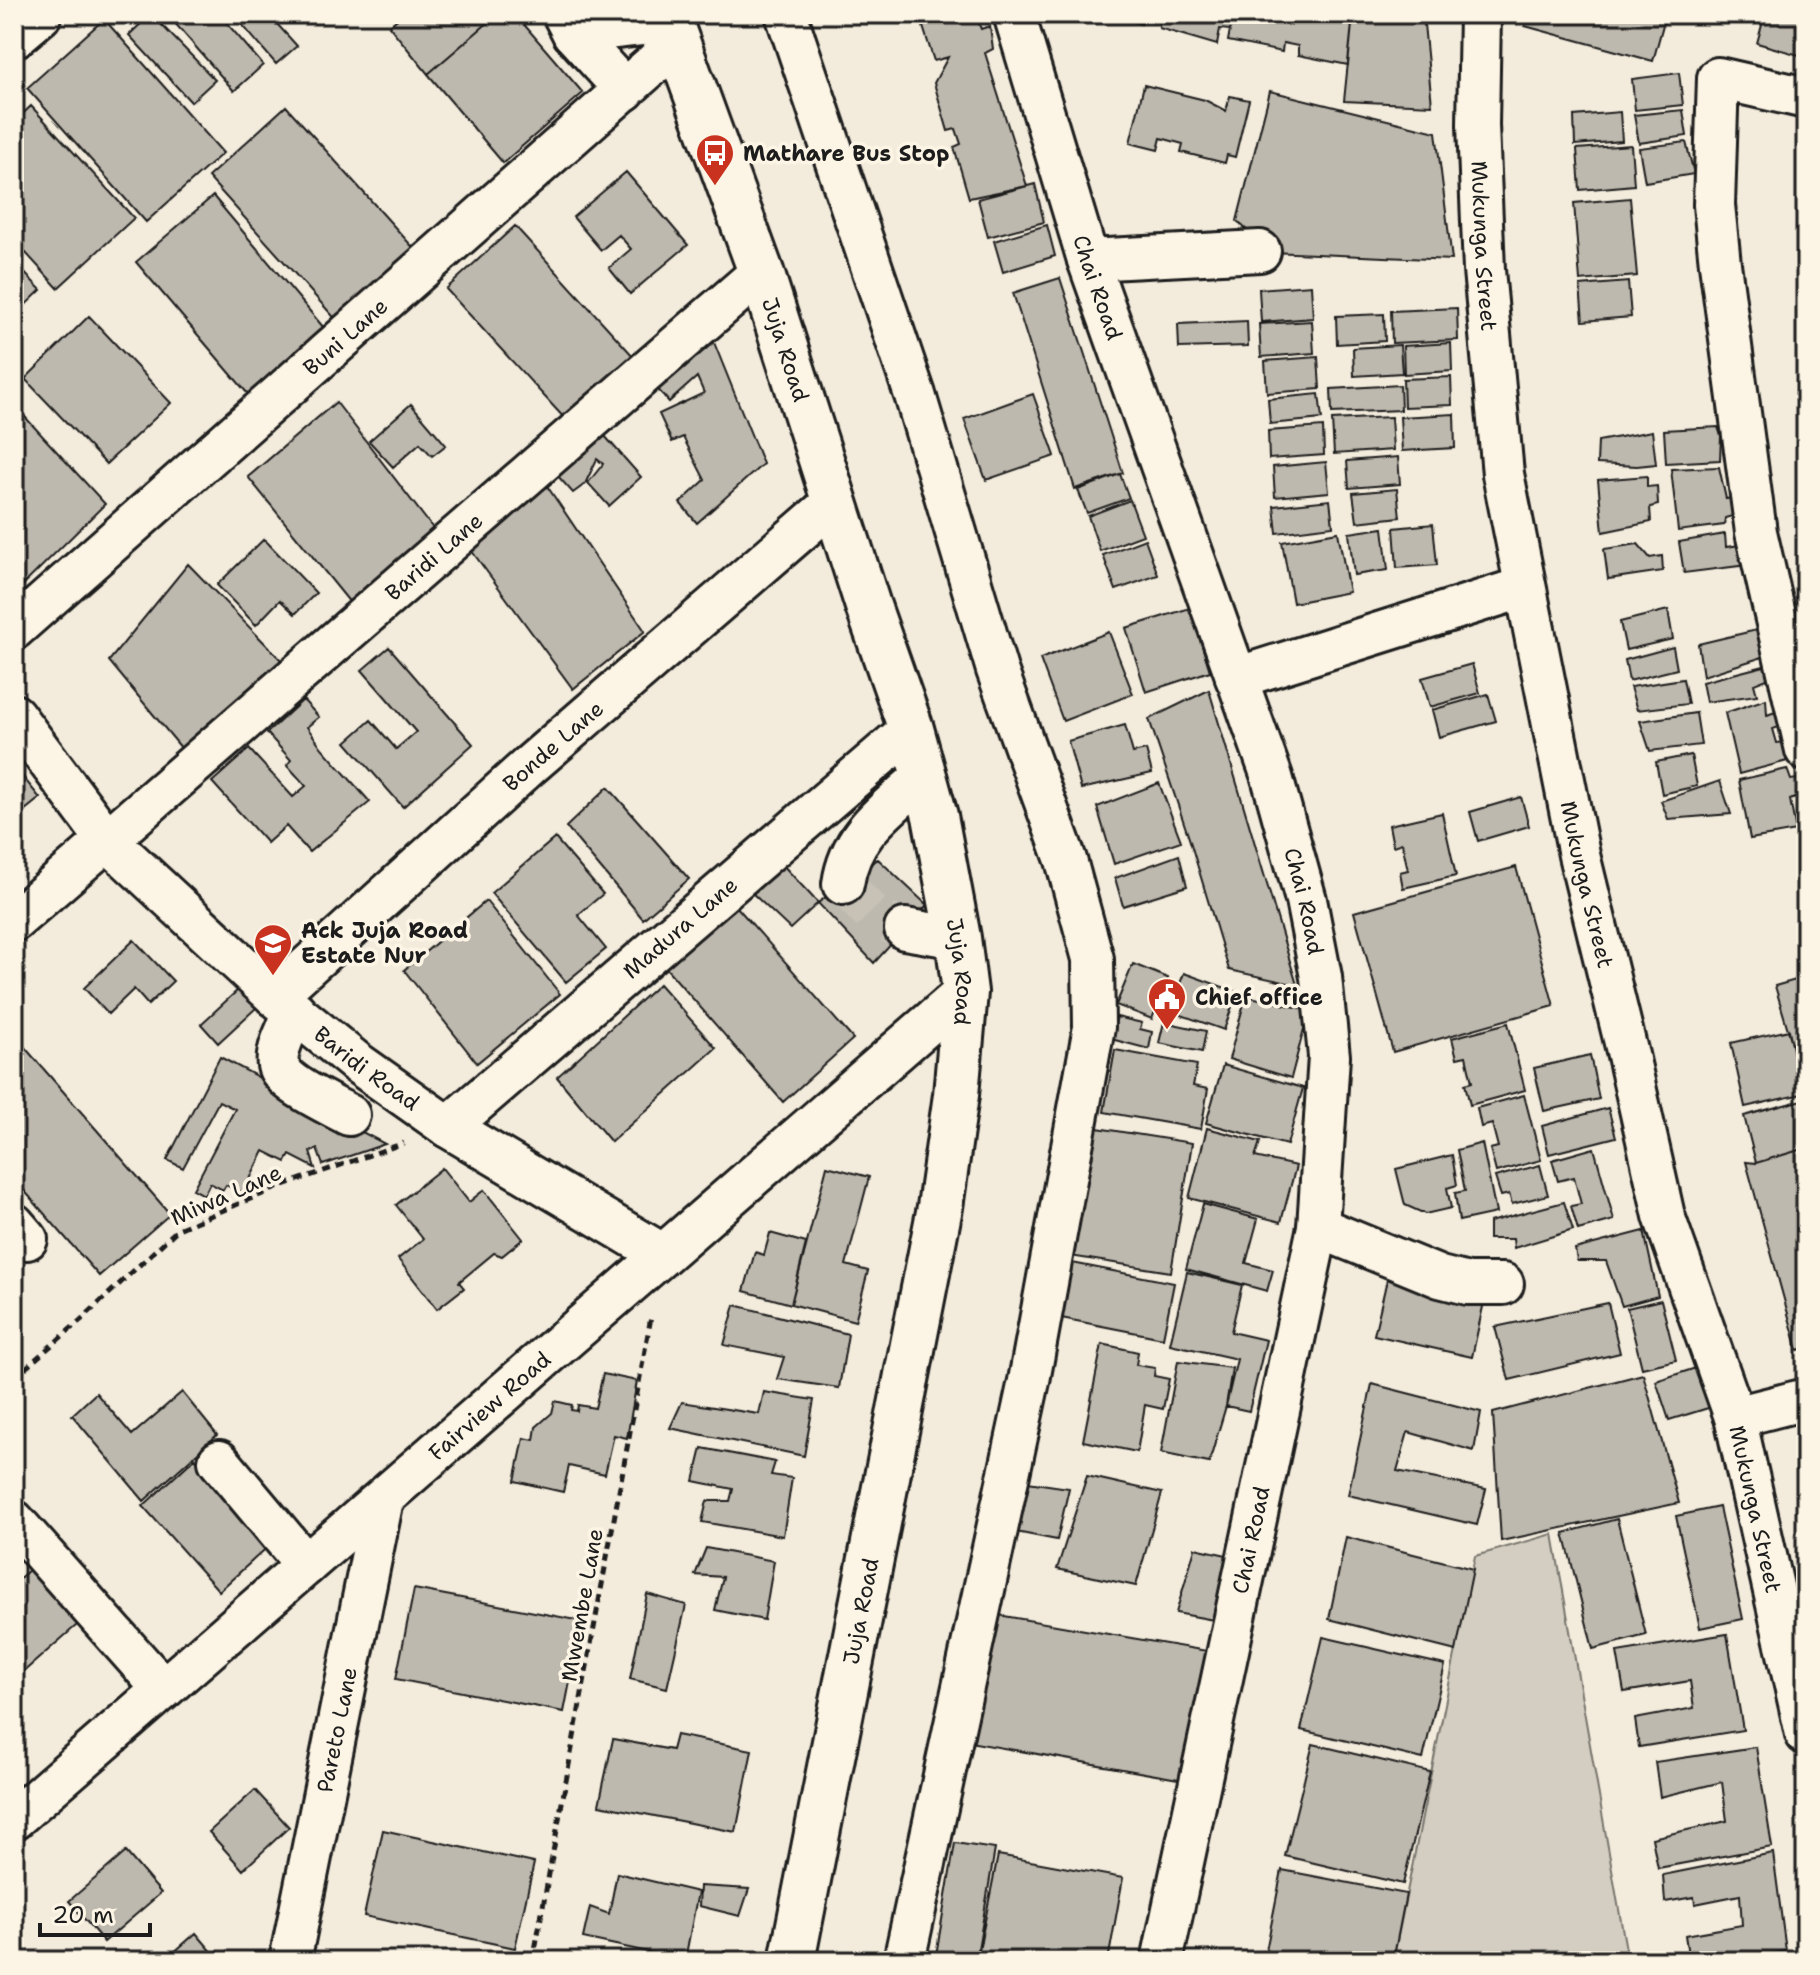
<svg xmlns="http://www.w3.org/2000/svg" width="1820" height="1975" font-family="'Shantell Sans',sans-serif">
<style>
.green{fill:#d3cec1;stroke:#78756e;stroke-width:2}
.building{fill:#beb9ae;stroke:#1c1c1c;stroke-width:2}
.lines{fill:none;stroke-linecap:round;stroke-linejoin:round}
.minor-tunnel{stroke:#c8c2b6;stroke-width:40;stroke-dasharray:40 20;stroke-linecap:butt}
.minor-casing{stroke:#1c1c1c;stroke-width:46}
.major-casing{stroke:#1c1c1c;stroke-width:50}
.path{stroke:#1c1c1c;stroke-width:5;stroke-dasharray:8 6;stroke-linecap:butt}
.minor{stroke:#fcf5e5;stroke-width:40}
.major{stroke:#fcf5e5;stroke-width:44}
.labels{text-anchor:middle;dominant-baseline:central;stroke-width:7;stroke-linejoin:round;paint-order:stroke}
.poi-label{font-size:22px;font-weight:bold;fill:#1c1c1c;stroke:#fcf5e5;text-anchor:start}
.street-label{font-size:22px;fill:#1c1c1c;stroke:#fcf5e5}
</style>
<rect width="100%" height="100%" fill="#f3ecdd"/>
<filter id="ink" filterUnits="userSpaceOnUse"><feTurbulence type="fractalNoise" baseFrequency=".0125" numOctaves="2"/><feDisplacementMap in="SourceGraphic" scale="16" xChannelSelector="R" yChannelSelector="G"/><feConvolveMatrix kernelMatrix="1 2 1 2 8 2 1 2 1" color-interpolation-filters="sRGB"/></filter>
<g filter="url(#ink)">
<path class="green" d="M1553,1534L1628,1961H1393L1475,1556Z"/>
<path class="building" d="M151,14L215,80L191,102L129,35Z
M167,14H219L263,65L234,91Z
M233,14H268L297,46L276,64Z
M403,14H498L428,74L389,26Z
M498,14H515L583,93L503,163L428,74Z
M919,14H985L976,17L981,29L990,26L993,49L985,53L1027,186L969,198L954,147L961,144L956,129L948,131L934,83L948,57L934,61Z
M1115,14H1353L1348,65L1298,55V46L1283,43L1282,52L1228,41L1230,30L1220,29L1217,45L1159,28V19L1144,16L1141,24L1114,16Z
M1353,14H1423L1432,105L1344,101Z
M1528,14H1666L1653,61L1525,26Z
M1765,14H1806V57L1757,43Z
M104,19L223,153L146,222L27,88Z
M1679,73L1683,105L1635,110L1632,79Z
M1144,85L1205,100L1226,111L1230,96L1249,100L1235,157L1227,155L1225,163L1181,152L1183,144L1161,138L1158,150L1130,143Z
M1270,91L1436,132L1452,260L1271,252L1237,221Z
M31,106L134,218L58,288L14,240V122Z
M286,106L418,253L340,324L208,177Z
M1683,110L1687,136L1639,143L1634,115Z
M1620,112L1622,141L1575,145L1574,116Z
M1686,142L1694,174L1645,182L1639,148Z
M1631,145L1634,185L1580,190L1577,149Z
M626,172L688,245L630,294L609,268L631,249L619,235L601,250L573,217Z
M1035,184L1044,222L988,237L978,199Z
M213,196L329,334L253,400L136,262Z
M1630,198L1637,276L1580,281L1574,203Z
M1047,225L1055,256L1003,272L994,241Z
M515,226L634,357L566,420L446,289Z
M14,262L41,290L14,316Z
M1060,278L1123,473L1075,489L1013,293Z
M1628,282L1631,317L1583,321L1580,286Z
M1311,285L1313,318L1261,322L1259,289Z
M1457,308L1458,340L1392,343L1391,311Z
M1384,314L1385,341L1337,344L1336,316Z
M89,316L171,403L106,464L25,379Z
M1247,321L1248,346L1179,348L1178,324Z
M1312,321L1314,353L1261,357L1259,324Z
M711,335L763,464L697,523L680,503L705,480L683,437L672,442L659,414L704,393L697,377L669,402L655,386Z
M1451,343L1452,371L1404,374L1403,346Z
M1400,345L1402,373L1354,376L1353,348Z
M1318,357L1320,389L1267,393L1265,361Z
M1451,377L1452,405L1404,407L1403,379Z
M1400,385L1401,410L1332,413L1331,389Z
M1033,394L1055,456L986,480L964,419Z
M1319,394L1322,419L1270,424L1268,399Z
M336,402L435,531L351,604L248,477Z
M411,404L446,445L432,456L420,443L393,467L369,441Z
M14,405L105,504L16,592L14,589Z
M1454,414L1455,448L1402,451L1400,417Z
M1391,417L1393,450L1334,454L1332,420Z
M1323,427L1324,455L1269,459L1268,431Z
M1718,427L1721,436L1720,460L1666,463L1664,430Z
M1652,431L1656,464L1637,466L1597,464L1598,441Z
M604,435L641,477L609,506L588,483L603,464L597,459L585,484L573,493L557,475Z
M1398,457L1400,484L1349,488L1347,461Z
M1326,462L1329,492L1275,497L1273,467Z
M1719,467L1726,499L1743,496L1746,512L1725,518L1724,525L1678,531L1671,469Z
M1120,474L1129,498L1087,513L1078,490Z
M1647,476V487L1657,486L1658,505L1650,507L1651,522L1603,532L1598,480Z
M545,483L645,631L573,689L471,550Z
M1397,489L1400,517L1357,522L1353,493Z
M1130,500L1143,535L1100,551L1088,516Z
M1330,500L1333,526L1277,533L1274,506Z
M1433,524L1437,565L1397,568L1394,528Z
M1383,528L1388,570L1354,575L1349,533Z
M1338,532L1349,592L1293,603L1282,542Z
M1725,534L1726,547L1747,544V565L1684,573L1679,542Z
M264,539L316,593L295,614L280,600L256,625L217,585Z
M1145,539L1158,575L1116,590L1103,555Z
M1638,544L1650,558L1662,556L1663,571L1608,579L1604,549Z
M188,564L284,663L182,749L109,661Z
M1190,608L1210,671L1146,692L1126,628Z
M1668,610L1673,639L1626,650L1620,622Z
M1761,629L1769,655L1703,676L1698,644Z
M1109,632L1133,694L1063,721L1040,659Z
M389,647L473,744L403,807L346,742L371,720L396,749L416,732L362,670Z
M1673,647L1677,669L1629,681L1625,660Z
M1472,664L1480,693L1430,707L1422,678Z
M1772,664L1777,675L1754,684L1757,695L1706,702L1702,682Z
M1683,679L1688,704L1637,710L1630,687Z
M1209,690L1297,985L1229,970L1190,841L1149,719Z
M1488,694L1496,721L1439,737L1432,710Z
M1766,699L1767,715L1789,707L1792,722L1773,729L1777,743L1795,741L1802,757L1739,774L1725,713Z
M303,700L319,717L307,727L322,748L370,802L309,852L286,826L267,843L212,782L249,749L293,797L306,786L287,765L291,760L267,733Z
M1696,713L1701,745L1650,751L1640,721Z
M1125,725L1133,753L1146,750L1152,773L1081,789L1068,741Z
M1691,755L1697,786L1662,794L1656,762Z
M14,766L40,798L14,819Z
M1787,769L1791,780L1804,778L1806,784V794L1790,800L1796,831L1750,839L1739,780Z
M1720,781L1731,814L1668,819L1661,801Z
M1159,783L1181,841L1114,864L1097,807Z
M608,787L689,879L643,919L566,827Z
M1521,797L1529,826L1478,841L1470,812Z
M1442,813L1456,876L1403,888L1400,872L1408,870L1402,843L1393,846L1389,825Z
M555,838L603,894L578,915L606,949L566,982L491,893Z
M1179,855L1187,886L1123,906L1115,878Z
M878,859L927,905L874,963L818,903Z
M781,863L818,903L790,929L750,891Z
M1516,867L1554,1006L1393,1052L1354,912Z
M486,901L560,994L477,1063L404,970Z
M736,906L853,1039L783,1102L666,968Z
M134,940L173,981L148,1005L134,989L108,1014L84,988Z
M1133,964L1168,978L1152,1019L1116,1005Z
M1184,973L1237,992L1224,1030L1170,1011Z
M1806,977V1046L1794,1050L1775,986Z
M659,984L716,1048L611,1142L557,1077Z
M239,989L256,1008L218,1043L201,1024Z
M1246,996L1309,1010L1291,1078L1229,1059Z
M1117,1017L1142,1023L1140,1029L1152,1032L1149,1049L1111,1039Z
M1164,1022L1206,1031L1202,1052L1159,1043Z
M1508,1023L1525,1090L1470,1105L1465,1084L1472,1082L1466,1056L1457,1058L1452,1038Z
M1789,1030L1802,1094L1745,1107L1731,1043Z
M14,1035L170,1214L99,1276L14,1179Z
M1115,1050L1197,1065L1193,1086L1208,1089L1201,1129L1104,1112Z
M1590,1055L1599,1099L1544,1111L1534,1068Z
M220,1057L385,1144L323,1165L317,1149L310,1152L315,1168L290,1155L286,1162L264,1151L243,1193L226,1185L223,1190L210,1183L204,1195L193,1189L235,1109L219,1101L183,1168L167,1160Z
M1223,1065L1303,1088L1287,1145L1206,1123Z
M1524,1095L1541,1160L1496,1172L1490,1149L1498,1147L1492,1124L1481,1127L1477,1108Z
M1806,1099V1148L1756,1163L1744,1116Z
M1608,1108L1616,1137L1549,1154L1542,1126Z
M1091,1127L1192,1143L1171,1272L1070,1256Z
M1207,1128L1260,1142L1255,1157L1296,1166L1281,1222L1189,1198Z
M1482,1143L1496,1213L1459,1221L1455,1193L1465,1191L1457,1150Z
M1594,1148L1614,1220L1578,1230L1571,1206L1581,1204L1574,1177L1558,1181L1552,1160Z
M1806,1148V1348L1798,1350L1746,1162L1756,1163Z
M1452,1155L1457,1185L1447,1188L1451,1208L1425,1214L1405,1205L1396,1169Z
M1540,1165L1548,1195L1512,1204L1509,1194L1501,1196L1495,1177Z
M827,1166L869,1177L846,1265L868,1271L855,1321L791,1304Z
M442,1168L469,1202L484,1190L523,1239L502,1256L494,1253L459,1282L464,1288L437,1309L398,1259L423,1239L396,1205Z
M1564,1202L1573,1230L1514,1248L1513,1239H1489V1222Z
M1203,1204L1258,1219L1246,1263L1273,1270L1267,1291L1186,1269Z
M1644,1231L1658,1296L1622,1306L1606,1261H1577L1575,1249Z
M770,1233L806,1243L791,1304L744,1291L755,1252L764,1255Z
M1062,1261L1174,1283L1163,1338L1051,1316Z
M1389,1271L1486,1293L1472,1357L1374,1335Z
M1187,1272L1242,1285L1231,1332L1266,1340L1249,1411L1226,1406L1237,1359L1170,1344Z
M1661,1300L1676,1360L1642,1368L1627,1308Z
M1608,1303L1620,1353L1509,1380L1495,1327Z
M735,1305L848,1334L839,1388L777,1379L784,1357L724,1345Z
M1102,1344L1138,1352L1136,1365L1155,1368L1154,1376L1169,1379L1163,1409L1145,1405L1137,1452L1083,1441Z
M1178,1361L1232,1368L1226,1406L1209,1463L1161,1453Z
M1705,1365L1718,1405L1669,1420L1656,1381Z
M603,1374L637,1381L627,1438L614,1435L605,1474L569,1466L563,1492L515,1481L524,1438L534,1440L536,1427L552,1413L555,1401L572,1405L571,1410L577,1411L578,1405L595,1408Z
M1643,1374L1679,1503L1501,1541L1493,1413Z
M1372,1384L1481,1412L1474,1451L1408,1432L1397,1471L1486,1489L1477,1525L1348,1495Z
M182,1392L217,1435L144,1501L72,1415L96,1393L132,1435Z
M764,1392L814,1400L804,1456L670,1428L682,1402L759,1414Z
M702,1448L775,1462L771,1475L792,1478L783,1536L702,1522L707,1501H730L733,1489L694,1481Z
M195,1458L272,1543L219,1591L143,1506Z
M1087,1476L1162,1493L1136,1586L1057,1569Z
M1014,1480L1069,1488L1057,1540L1006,1530Z
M1719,1507L1743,1619L1700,1628L1676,1516Z
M1617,1519L1646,1635L1593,1649L1564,1533Z
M1346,1537L1473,1569L1456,1651L1329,1619Z
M706,1548L774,1561L764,1620L715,1610L723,1577L695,1575Z
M1195,1548L1231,1556L1214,1620L1176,1613Z
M37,1563L84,1619L14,1680V1583Z
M414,1589L582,1621L564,1712L396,1679Z
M647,1594L686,1605L667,1688L630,1679Z
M987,1613L1207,1651L1184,1780L964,1741Z
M1727,1634L1743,1730L1639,1747L1635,1719L1694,1708L1690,1681L1624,1692L1617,1652Z
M1323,1637L1445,1665L1423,1759L1301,1730Z
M676,1735L752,1750L736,1832L599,1805L613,1739L672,1750Z
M1313,1744L1430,1772L1403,1884L1285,1856Z
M1756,1747L1772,1847L1658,1868L1652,1838L1727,1821L1722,1782L1660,1797L1655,1762Z
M255,1790L289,1827L243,1870L209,1832Z
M383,1830L534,1863L515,1948L364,1916Z
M955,1843L995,1849L976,1961H935Z
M126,1852L161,1893L104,1942L69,1901Z
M1773,1853L1786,1951L1730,1961H1689L1685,1935L1742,1925L1740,1895L1695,1904L1694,1897L1665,1902L1663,1875Z
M998,1855L1123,1878L1108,1961H977Z
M1282,1870L1406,1894L1393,1961H1264Z
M617,1873L698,1892L685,1960L583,1938L590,1907L609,1914Z
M700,1886L749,1889L740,1916L699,1906Z
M196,1933L220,1961H164Z"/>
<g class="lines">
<path class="minor-tunnel" d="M843,884L877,919L905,929"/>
<g class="minor-casing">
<g id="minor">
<path d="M563,14L573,33L625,90"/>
<path d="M786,14L915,395L997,670L1066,860L1093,959L1094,1027L1029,1381L904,1961"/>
<path id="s1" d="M1014,14L1088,260L1272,777L1306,900L1321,977L1329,1056L1318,1227L1162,1961"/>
<path id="s2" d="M1480,14L1478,125L1484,270L1503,474L1579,855L1628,1055L1664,1216L1735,1417L1806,1734"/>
<path d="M573,33L669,22"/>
<path d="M1806,98L1718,78L1714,205L1720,264L1756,532L1806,750"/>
<path d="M1088,260L1260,251"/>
<path id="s3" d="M14,629L676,44"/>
<path d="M1236,678L1525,587"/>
<path id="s4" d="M14,715L106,839L275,996L356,1062L448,1127L662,1254"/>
<path d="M843,884C850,833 888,809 924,776"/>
<path id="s5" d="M14,921L761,272"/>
<path d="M905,929L958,938"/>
<path id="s6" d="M275,996L529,766L834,502"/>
<path d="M295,1011C289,1026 275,1049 278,1065C281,1083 333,1106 349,1115"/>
<path id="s7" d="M448,1127L911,729"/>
<path d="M14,1224L27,1239"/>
<path d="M1318,1227L1440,1277L1468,1284H1503"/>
<path d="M1735,1417L1806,1399"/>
<path d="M219,1461L306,1565"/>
<path d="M14,1521L163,1689"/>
<path id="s8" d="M14,1819L965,992"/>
<path id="s9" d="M290,1961L383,1499"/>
</g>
</g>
<g class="major-casing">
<g id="major">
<path id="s10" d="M667,14L761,272L868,606L911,729L935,816L958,938L965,992L956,1095L940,1207L792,1961"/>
<path d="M14,35L39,14"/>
</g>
</g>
<path class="path" d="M14,1378L82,1319L178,1229L284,1185L404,1143
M533,1961L651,1317"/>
<use href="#minor" class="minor"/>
<use href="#major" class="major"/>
</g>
</g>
<defs>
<g id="bus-pin" transform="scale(2)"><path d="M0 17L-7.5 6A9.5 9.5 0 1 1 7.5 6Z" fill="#c8321e" stroke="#fcf5e5"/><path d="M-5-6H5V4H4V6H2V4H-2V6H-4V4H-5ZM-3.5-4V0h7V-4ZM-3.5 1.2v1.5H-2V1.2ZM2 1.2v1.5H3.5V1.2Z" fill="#fff"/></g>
<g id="school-pin" transform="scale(2)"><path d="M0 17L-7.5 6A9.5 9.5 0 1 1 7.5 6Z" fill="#c8321e" stroke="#fcf5e5"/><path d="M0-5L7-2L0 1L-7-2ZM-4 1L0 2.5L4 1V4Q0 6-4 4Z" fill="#fff"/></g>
<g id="civic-pin" transform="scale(2)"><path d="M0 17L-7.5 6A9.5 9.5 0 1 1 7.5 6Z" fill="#c8321e" stroke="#fcf5e5"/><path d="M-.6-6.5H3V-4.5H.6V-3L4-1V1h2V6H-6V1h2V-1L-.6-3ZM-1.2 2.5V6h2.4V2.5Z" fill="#fff"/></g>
</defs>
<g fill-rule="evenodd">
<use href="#bus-pin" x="715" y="153"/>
<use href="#school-pin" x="273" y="943"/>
<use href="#civic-pin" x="1167" y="997"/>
</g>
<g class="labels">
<g class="poi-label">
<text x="743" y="153">Mathare Bus Stop</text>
<text x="301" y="930">Ack Juja Road<tspan x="301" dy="25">Estate Nur</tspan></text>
<text x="1195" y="997">Chief office</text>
</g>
<g class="street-label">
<text stroke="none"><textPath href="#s2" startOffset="232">Mukunga Street</textPath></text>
<text stroke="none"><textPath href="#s1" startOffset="286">Chai Road</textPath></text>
<text stroke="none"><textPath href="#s3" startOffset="442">Buni Lane</textPath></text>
<text stroke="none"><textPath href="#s10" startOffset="356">Juja Road</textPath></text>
<text stroke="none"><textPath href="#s5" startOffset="556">Baridi Lane</textPath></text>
<text stroke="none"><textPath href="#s6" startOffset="374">Bonde Lane</textPath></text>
<text stroke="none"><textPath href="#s2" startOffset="880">Mukunga Street</textPath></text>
<text stroke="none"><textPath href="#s1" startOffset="934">Chai Road</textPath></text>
<text stroke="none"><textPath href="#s7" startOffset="306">Madura Lane</textPath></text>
<text stroke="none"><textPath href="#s10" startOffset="1004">Juja Road</textPath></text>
<text stroke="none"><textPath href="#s4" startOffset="502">Baridi Road</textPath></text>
<text transform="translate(226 1195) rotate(-24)">Miwa Lane</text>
<text stroke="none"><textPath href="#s8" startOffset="630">Fairview Road</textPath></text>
<text stroke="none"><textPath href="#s2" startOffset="1528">Mukunga Street</textPath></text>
<text transform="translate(1251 1540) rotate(-78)">Chai Road</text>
<text transform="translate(582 1605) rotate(-80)">Mwembe Lane</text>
<text transform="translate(861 1611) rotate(-79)">Juja Road</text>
<text stroke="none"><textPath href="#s9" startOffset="236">Pareto Lane</textPath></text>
</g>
</g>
<rect width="1820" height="1975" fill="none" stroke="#fcf5e5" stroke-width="48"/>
<rect x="24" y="24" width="1772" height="1927" fill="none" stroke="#1c1c1c" stroke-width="3" filter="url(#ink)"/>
<path d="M40 1923v12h110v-12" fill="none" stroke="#1c1c1c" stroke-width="4"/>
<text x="52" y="1923" font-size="24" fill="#1c1c1c" stroke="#fcf5e5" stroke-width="6" paint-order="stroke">20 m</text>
</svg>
